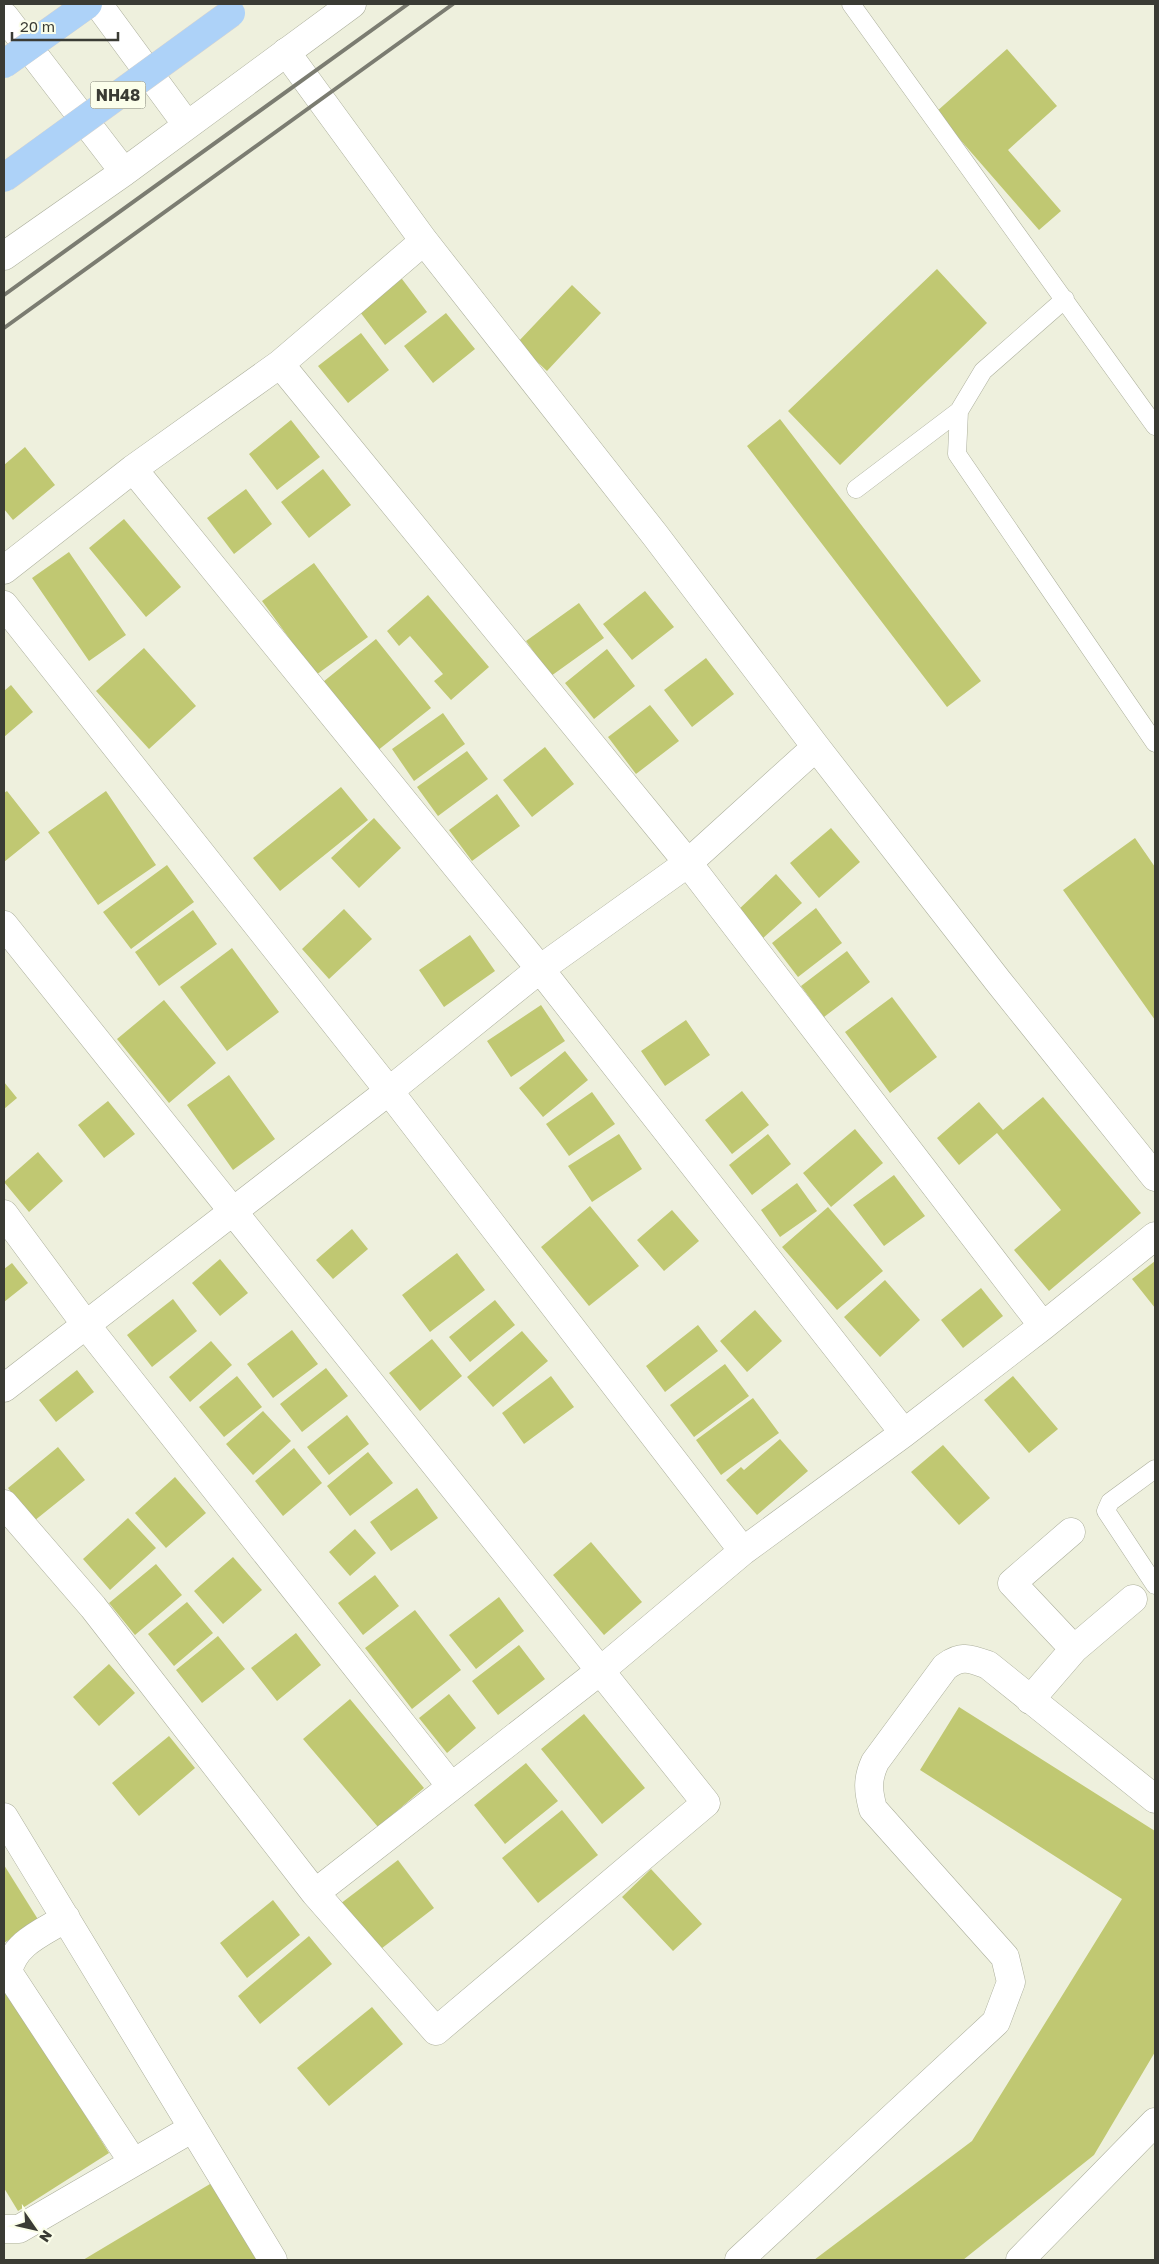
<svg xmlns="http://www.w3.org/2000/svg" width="1159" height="2264" font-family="'Golos Text',sans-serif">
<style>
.building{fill:#c0c872}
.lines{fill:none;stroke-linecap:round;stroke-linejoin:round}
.service-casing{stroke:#acaf9c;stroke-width:19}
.minor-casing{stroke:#acaf9c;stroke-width:29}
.tertiary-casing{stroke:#acaf9c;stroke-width:29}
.service{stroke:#fff;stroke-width:18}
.minor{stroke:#fff;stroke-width:28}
.tertiary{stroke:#fff;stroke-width:28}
.rail{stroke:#7b7c71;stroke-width:4}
.motorway-bridge-casing{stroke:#d4d4d2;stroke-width:29;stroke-linecap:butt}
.motorway-bridge{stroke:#add2f8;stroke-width:28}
.labels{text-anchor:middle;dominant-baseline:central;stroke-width:4;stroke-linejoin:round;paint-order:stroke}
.shield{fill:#fbfeea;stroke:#74766b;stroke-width:1}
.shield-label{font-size:16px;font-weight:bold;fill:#3a3b34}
</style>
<rect width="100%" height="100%" fill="#eef0dd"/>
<path class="building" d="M1007,49L1057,106L1008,150L1061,211L1039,230L936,112Z
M937,269L987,323L840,465L788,411Z
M399,275L427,312L385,345L357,308Z
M572,285L601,313L547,371L517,343Z
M446,313L475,349L433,383L404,346Z
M361,333L389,370L348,403L318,366Z
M780,419L981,681L947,707L747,446Z
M291,420L320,457L277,490L249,454Z
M25,447L55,485L13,520L4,509V465Z
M323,469L351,505L309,538L281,502Z
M246,489L272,524L234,554L207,518Z
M124,519L181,587L146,617L89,548Z
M69,552L126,635L89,661L32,578Z
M314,563L368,637L316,675L262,601Z
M645,591L674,627L632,660L603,624Z
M428,595L489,667L451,700L434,681L443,674L410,636L399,646L387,631Z
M579,603L604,638L551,676L526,641Z
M376,639L431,708L377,751L323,682Z
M144,648L196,706L149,749L96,691Z
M607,649L635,686L594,719L565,683Z
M706,658L734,694L692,727L664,690Z
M11,685L33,712L4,737V691Z
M650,705L679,741L636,774L608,737Z
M443,713L465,744L414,781L392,749Z
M545,747L574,784L532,817L503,780Z
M467,751L488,779L438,816L417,787Z
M341,787L368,820L280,891L253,858Z
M7,791L40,833L4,862V793Z
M106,791L156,865L98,905L48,832Z
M497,794L520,826L472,861L449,830Z
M374,818L401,848L359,888L331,858Z
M831,828L860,862L819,898L790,863Z
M1135,838L1155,867V1020L1063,890Z
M167,865L194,902L131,949L103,912Z
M776,874L802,903L762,939L737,911Z
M816,908L842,943L798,977L772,943Z
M344,909L372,939L329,979L302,949Z
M193,910L217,944L159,986L135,952Z
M470,935L495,971L444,1007L419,970Z
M232,948L279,1012L227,1051L180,987Z
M847,951L870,982L824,1017L801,986Z
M892,997L937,1057L890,1093L845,1032Z
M164,1000L216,1063L169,1103L117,1039Z
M541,1005L565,1041L511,1077L487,1041Z
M686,1020L710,1055L665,1086L641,1051Z
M565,1051L588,1080L543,1117L519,1088Z
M229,1075L275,1139L233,1170L187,1105Z
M4,1082L17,1098L4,1109Z
M742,1091L769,1125L732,1154L705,1120Z
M592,1092L615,1124L569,1156L546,1124Z
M1043,1097L1141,1213L1049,1291L1014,1250L1061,1210L997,1133L959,1165L937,1138L979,1102L1003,1130Z
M108,1101L135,1134L104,1158L78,1125Z
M855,1129L883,1163L831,1207L803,1173Z
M619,1134L642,1169L592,1202L568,1166Z
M768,1134L791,1164L752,1195L729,1165Z
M38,1152L63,1181L29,1212L4,1182Z
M894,1175L925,1216L884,1246L853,1205Z
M797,1183L817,1211L780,1237L761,1210Z
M590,1206L639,1266L589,1306L541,1247Z
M828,1207L883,1271L837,1310L782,1247Z
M672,1210L699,1241L664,1271L637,1240Z
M352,1229L368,1249L333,1279L316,1260Z
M457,1253L485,1290L430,1332L402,1295Z
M220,1259L248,1293L220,1316L192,1283Z
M1155,1261V1308L1132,1279Z
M12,1263L28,1283L4,1302V1269Z
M885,1280L920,1320L880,1357L844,1317Z
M981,1288L1003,1316L963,1348L941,1320Z
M173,1299L197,1331L152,1367L127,1335Z
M495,1300L515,1325L470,1362L449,1337Z
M755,1310L782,1341L747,1372L720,1341Z
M698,1325L718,1351L665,1392L646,1366Z
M292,1330L318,1364L273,1398L247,1364Z
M522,1331L548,1361L493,1407L467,1377Z
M432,1339L462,1376L420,1411L389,1373Z
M211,1341L232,1365L190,1402L169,1377Z
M725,1364L749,1396L694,1437L670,1405Z
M326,1368L348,1396L302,1432L280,1404Z
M77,1370L94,1392L56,1422L39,1400Z
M237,1376L262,1407L224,1437L199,1407Z
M551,1376L574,1407L524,1444L502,1413Z
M1013,1376L1058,1429L1029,1453L984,1400Z
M753,1398L779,1433L721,1475L696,1440Z
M263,1411L291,1441L253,1475L226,1444Z
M347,1415L369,1444L329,1475L307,1447Z
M780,1439L808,1471L757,1515L726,1480L741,1467L744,1470Z
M943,1445L990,1498L959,1525L911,1472Z
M58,1447L85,1480L34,1521L8,1488Z
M294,1448L322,1483L283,1516L255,1481Z
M368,1452L393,1483L350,1516L327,1486Z
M175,1477L206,1513L166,1548L135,1513Z
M417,1488L438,1518L391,1551L370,1522Z
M128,1518L156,1548L110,1590L83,1559Z
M355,1529L376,1553L350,1576L329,1552Z
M591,1542L642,1602L604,1635L553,1575Z
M233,1557L262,1590L223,1624L194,1591Z
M156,1564L182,1595L135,1635L109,1603Z
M375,1575L399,1606L363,1635L338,1603Z
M499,1597L524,1631L476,1669L449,1635Z
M187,1602L213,1633L174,1666L148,1634Z
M415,1610L461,1670L412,1709L365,1648Z
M296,1633L321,1665L277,1701L251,1668Z
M218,1636L245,1669L202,1703L176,1670Z
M519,1645L545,1679L498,1715L472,1681Z
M109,1664L135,1693L99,1726L73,1697Z
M449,1694L476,1728L447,1753L419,1718Z
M350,1699L424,1788L378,1827L303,1739Z
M959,1707L1155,1831V2052L1094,2155L963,2260H814L972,2141L1122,1899L920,1770Z
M584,1714L645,1788L602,1824L541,1749Z
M169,1736L195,1768L139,1816L112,1783Z
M526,1763L558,1801L505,1844L474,1805Z
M562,1810L598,1855L538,1903L502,1858Z
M398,1860L434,1908L377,1952L340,1904Z
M4,1865L39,1921L4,1943Z
M651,1869L702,1924L673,1951L622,1897Z
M273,1900L300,1935L247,1978L220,1943Z
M309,1936L332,1964L260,2024L238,1996Z
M4,1985L109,2153L18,2211L4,2188Z
M372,2007L403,2044L329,2106L297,2068Z
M215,2181L263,2260H83Z"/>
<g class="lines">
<g class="service-casing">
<path id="service" d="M851,4L1155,426
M1065,299L983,371L959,411L957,454L1155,743
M856,489L959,411
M1155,1469L1110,1502L1106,1511L1155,1585"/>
</g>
<g class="minor-casing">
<path id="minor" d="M286,52L424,241L655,535L816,747L998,981L1155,1177
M280,364L688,863L1043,1326
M133,469L540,969L904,1433
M4,570L133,469L280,364L424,241
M4,605L389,1091L743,1551
M4,925L706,1803L436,2031L315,1893L93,1607L4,1504
M4,1214L86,1325L450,1785
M4,1388L389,1091L540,969L688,863L816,747
M1071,1532L1012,1583L1074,1649L1133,1599
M1030,1700L1074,1649
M4,1817L273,2260
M315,1893L600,1671L743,1551L904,1433L1043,1326L1155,1236
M66,1918C42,1933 14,1943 8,1972L133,2162
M4,2229H19L193,2128
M739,2260L996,2022L1011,1982L1005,1957L873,1809C868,1791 867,1779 875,1762L945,1667C961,1655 969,1658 988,1665L1155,1799
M1020,2260L1155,2122"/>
</g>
<g class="tertiary-casing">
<path id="tertiary" d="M98,4L187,125
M5,17L124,172
M4,256L124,172L352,4"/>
</g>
<use href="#service" class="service"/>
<use href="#minor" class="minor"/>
<use href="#tertiary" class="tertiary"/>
<path class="rail" d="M4,295L408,4
M4,328L453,4"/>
<g class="motorway-bridge-casing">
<path id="motorway-bridge" d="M4,64L88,4
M4,178L231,13"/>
</g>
<use href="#motorway-bridge" class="motorway-bridge"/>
</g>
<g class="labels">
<rect class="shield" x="90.5" y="81.5" width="55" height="27" rx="4"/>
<g class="shield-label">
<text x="118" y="95">NH48</text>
</g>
</g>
<rect width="1159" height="2264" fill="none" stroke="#3a3b34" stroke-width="10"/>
<g transform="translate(35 2229) rotate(124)" stroke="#fbfeea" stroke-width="4" paint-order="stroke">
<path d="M0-4L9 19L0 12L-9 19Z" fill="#3a3b34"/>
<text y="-8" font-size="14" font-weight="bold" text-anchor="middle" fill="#3a3b34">N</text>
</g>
<path d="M12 32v8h106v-8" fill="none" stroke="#3a3b34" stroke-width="2.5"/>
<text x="20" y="32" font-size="15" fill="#3a3b34" stroke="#fbfeea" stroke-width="4" paint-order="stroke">20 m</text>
</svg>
